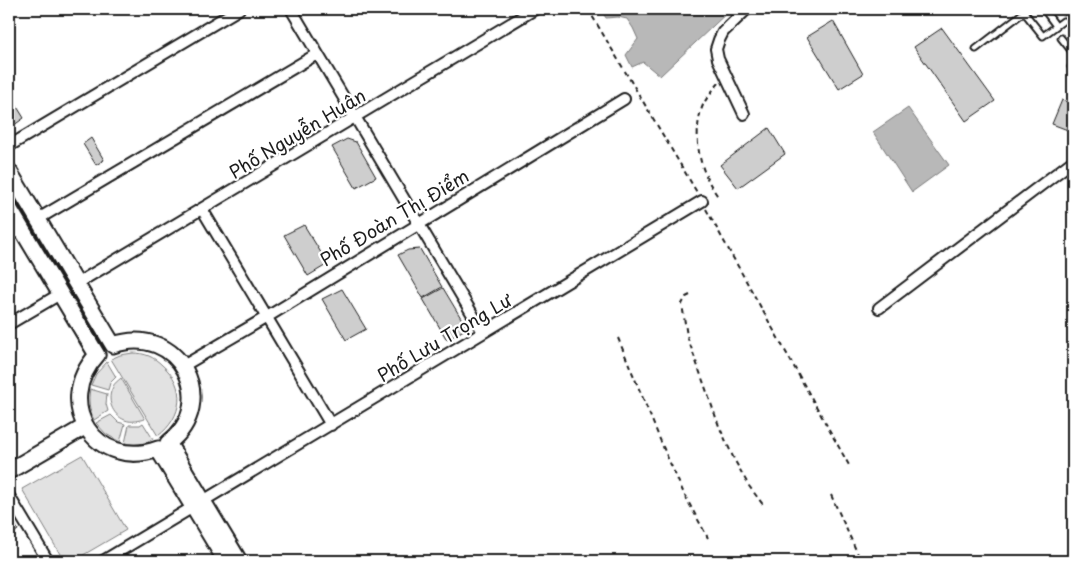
<svg xmlns="http://www.w3.org/2000/svg" width="1082" height="570" font-family="'Playpen Sans',sans-serif">
<style>
.green{fill:#e2e2e2;stroke:#7f7f7f}
.water{fill:#b8b8b8;stroke:#7a7a7a}
.building{fill:#cecece;stroke:#1c1c1c}
.lines{fill:none;stroke-linecap:round;stroke-linejoin:round}
.lane-casing{stroke:#1c1c1c;stroke-width:9}
.street-casing{stroke:#1c1c1c;stroke-width:14}
.secondary-casing{stroke:#1c1c1c;stroke-width:19}
.path{stroke:#1c1c1c;stroke-width:2;stroke-dasharray:5 4;stroke-linecap:butt}
.lane{stroke:#fff;stroke-width:5}
.street{stroke:#fff;stroke-width:10}
.secondary{stroke:#fff;stroke-width:15}
.labels{text-anchor:middle;dominant-baseline:central;stroke-width:4.5;stroke-linejoin:round;paint-order:stroke}
.street-label{font-size:18px;fill:#1c1c1c;stroke:#fff}
</style>
<rect width="100%" height="100%" fill="#fff"/>
<filter id="ink" filterUnits="userSpaceOnUse"><feTurbulence type="fractalNoise" baseFrequency=".02" numOctaves="2"/><feDisplacementMap in="SourceGraphic" scale="10" xChannelSelector="R" yChannelSelector="G"/><feConvolveMatrix kernelMatrix="1 2 1 2 8 2 1 2 1" color-interpolation-filters="sRGB"/></filter>
<g filter="url(#ink)">
<path class="green" d="M9,188L93,329V333L91,334L87,328L9,198Z
M133,353C145,353 154,357 162,365C187,386 183,417 158,436L111,359L120,355Z
M107,362L116,377L110,383L108,390L91,385L96,374Z
M121,378L145,419C139,420 132,423 125,420C112,415 106,399 113,387C114,383 118,381 121,378Z
M90,389L107,394L106,404L108,411L94,420C89,410 88,400 90,389Z
M111,415L118,422L125,424L120,442L106,434L96,423Z
M143,423L153,439C143,445 135,445 125,443L129,425H140Z
M82,455L126,530L73,561H64L22,489Z"/>
<path class="water" d="M602,9H731L660,76L643,62L632,67L626,55L638,39L633,28L627,19L618,17L606,18L601,10Z
M908,108L949,165L912,192L873,132Z"/>
<path class="building" d="M833,21L863,74L839,89L807,37Z
M942,28L995,101L966,121L914,47Z
M1062,100L1073,104V132L1052,124Z
M16,105L24,118L10,128L9,125V110Z
M769,128L785,154L738,188L720,165Z
M91,138L104,160L96,165L83,144Z
M347,139L356,142L376,177L356,188L332,147Z
M304,225L328,264L308,276L284,235Z
M420,249L442,287L423,298L398,255L408,250Z
M443,288L467,328L447,340L423,299Z
M342,289L366,329L346,340L322,299Z
M9,515L18,530L9,536Z"/>
<g class="lines">
<g class="lane-casing">
<path id="lane" d="M1065,9L1073,18
M1045,11L1056,26
M1024,12L1043,36L1063,21
M1061,38L1073,53
M976,49L1028,9
M1071,67L1073,66"/>
</g>
<g class="street-casing">
<path id="street" d="M291,9L483,332
M744,114L718,59L716,49L719,40L723,32L747,9
M9,146L239,9
M202,209L331,425
M38,219L317,54
M9,236L21,229
M76,284L535,9
M879,308L1073,161
M9,324L60,294
M183,366L267,317L624,99
M9,496L48,561
M203,501L702,201
M103,561L193,507"/>
</g>
<g class="secondary-casing">
<path id="secondary" d="M9,171L113,345C179,322 221,403 168,443L239,561
M9,208L97,355C52,404 96,471 158,449L226,561
M9,471L86,426"/>
</g>
<path class="path" d="M588,9L698,194
M719,83C713,90 707,97 703,105C694,127 697,158 707,178C710,185 715,192 719,198
M706,209L850,467
M690,295L686,297L682,304L687,336L719,426L734,459L749,486L764,506
M618,338L666,454L685,496L708,538
M831,495L861,561"/>
<use href="#lane" class="lane"/>
<use href="#street" class="street"/>
<use href="#secondary" class="secondary"/>
</g>
</g>
<g class="labels">
<g class="street-label">
<text transform="translate(297 133) rotate(-31)">Phố Nguyễn Huân</text>
<text transform="translate(394 217) rotate(-31)">Phố Đoàn Thị Điểm</text>
<text transform="translate(444 337) rotate(-31)">Phố Lưu Trọng Lư</text>
</g>
</g>
<rect width="1082" height="570" fill="none" stroke="#fff" stroke-width="30"/>
<rect x="15" y="15" width="1052" height="540" fill="none" stroke="#1c1c1c" stroke-width="2" filter="url(#ink)"/>
</svg>
